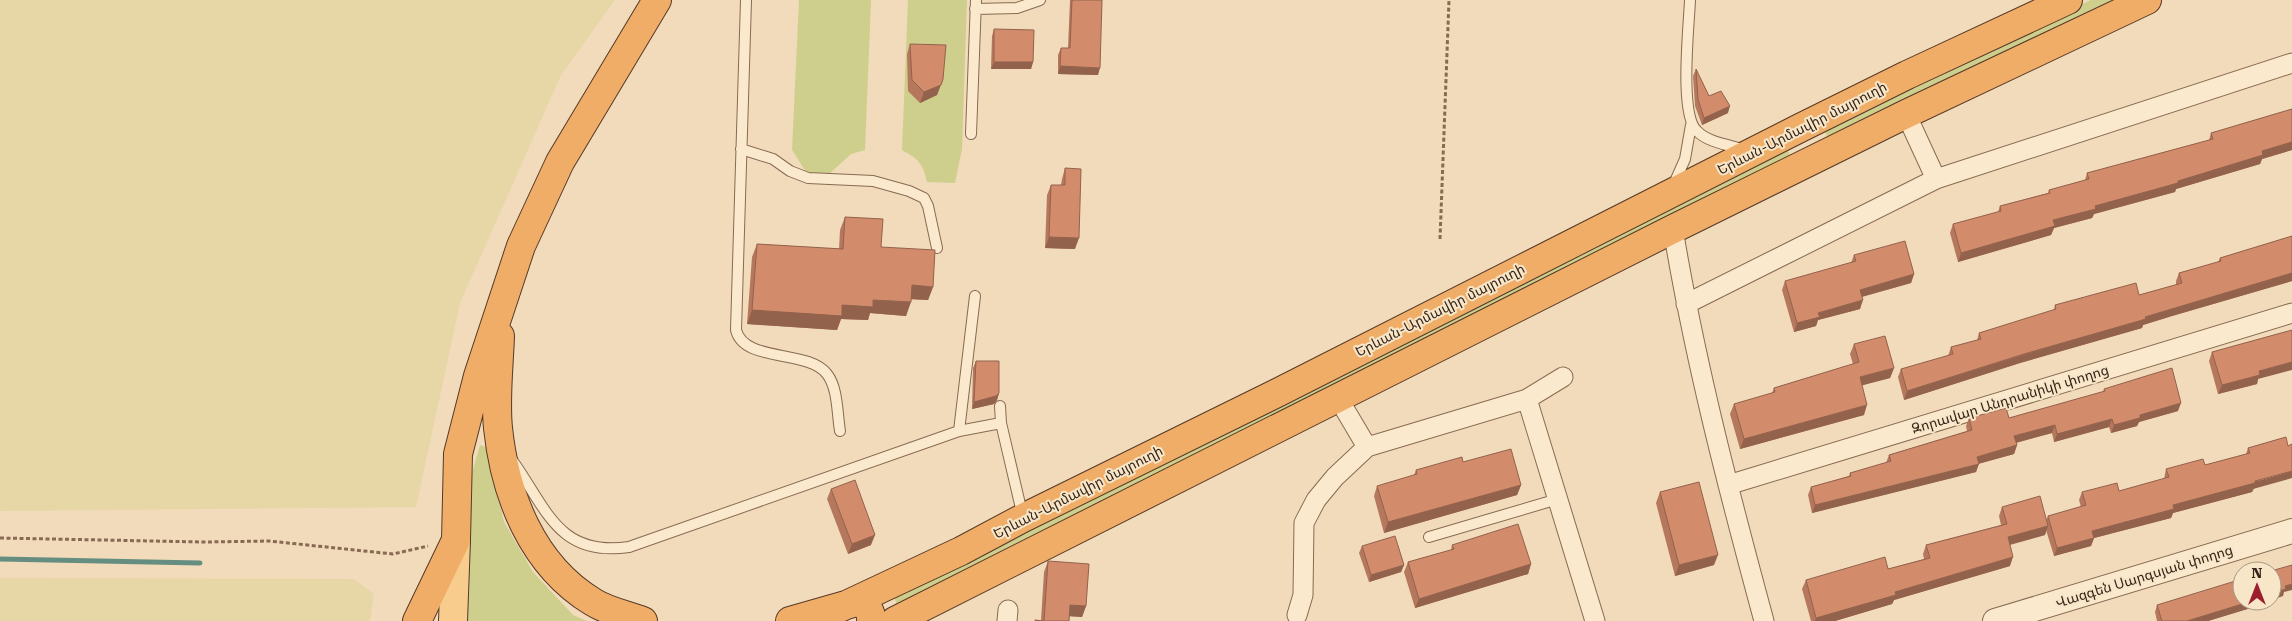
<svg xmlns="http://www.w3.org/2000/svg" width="2292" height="621" font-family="'Roboto Serif','Noto Sans Armenian',serif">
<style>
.farmland{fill:#e7d6a6}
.green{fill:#cecf8d}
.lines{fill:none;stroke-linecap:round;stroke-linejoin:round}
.stream{stroke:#668e80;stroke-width:5}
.service-casing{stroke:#886a53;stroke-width:12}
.minor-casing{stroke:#886a53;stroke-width:21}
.tertiary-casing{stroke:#886a53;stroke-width:26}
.primary-casing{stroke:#553928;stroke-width:30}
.trunk-casing{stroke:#553928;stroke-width:30}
.path{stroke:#886a53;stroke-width:3;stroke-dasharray:4 2.5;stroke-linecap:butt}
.service{stroke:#fbe9cd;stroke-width:10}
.minor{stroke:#fbe9cd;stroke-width:19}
.tertiary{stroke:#fbe9cd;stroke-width:24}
.primary{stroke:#f8cc8d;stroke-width:28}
.trunk{stroke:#f0ad67;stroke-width:28}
.wall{fill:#b5785d}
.shaded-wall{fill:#93624c}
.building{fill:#d28c6c;stroke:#93624c}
.labels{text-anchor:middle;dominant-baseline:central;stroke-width:4;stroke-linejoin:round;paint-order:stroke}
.street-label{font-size:14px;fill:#362419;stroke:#f8e6c9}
</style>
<rect width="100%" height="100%" fill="#f1dbba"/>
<path class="farmland" d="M0,0H615L561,75L460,303L416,507L0,511Z
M0,578L354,579L374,594L370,621H0Z"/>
<path class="green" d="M799,0H871L865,150L851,154L827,176L808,175L792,150Z
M908,0H967L962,149L955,183L927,182C923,163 918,159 902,150Z
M2091,0H2121L1829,140L1823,128Z
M1786,147L1792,159L898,609L894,596Z
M480,445L486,447L504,522L533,572L573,615L587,621H458L463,505Z"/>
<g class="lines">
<path class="stream" d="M0,559L200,563"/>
<g class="service-casing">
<path id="service" d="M746,0L736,330C744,363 808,349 827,374C838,388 837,413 840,431
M1690,0C1689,26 1679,115 1697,131C1708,143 1731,145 1746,150
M975,9L1017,8L1040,0
M971,134L976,0
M741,149L773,159L790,171L808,178L873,181L909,191L924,198L928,206L937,248
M1673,186L1685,159L1691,125
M1000,406L1001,423L1023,517
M959,431L975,296
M512,460C547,509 558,557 629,547L959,431L1001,423
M1429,537L1558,499"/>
</g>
<g class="minor-casing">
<path id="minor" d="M1906,114L1936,179
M1673,229C1695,362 1729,492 1764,621
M1686,304L1936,179L2292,63
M1338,398L1367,447
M1527,399L1563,377
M1728,485L2292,313
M1297,615L1303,595L1304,523L1316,500L1335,477L1367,447L1527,399L1595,621
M1007,621L1008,610"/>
</g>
<g class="tertiary-casing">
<path id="tertiary" d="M1995,621L2292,531"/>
</g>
<g class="primary-casing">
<path id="primary" d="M453,621L456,540"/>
</g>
<g class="trunk-casing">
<path id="trunk" d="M500,336C499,366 495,398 498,428C505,495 532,565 593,602C607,611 627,615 643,621
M417,621L456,540L458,454L478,376L521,246L560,162L657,0
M790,621L860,601C867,605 872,613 871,621
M812,621L961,551L1023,518L1277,393L1800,128L1907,75L2068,0
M895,621L1673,229L1906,114L2147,0"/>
</g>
<path class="path" d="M1440,239L1449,0
M0,538L204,542L269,541L393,554L428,546"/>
<use href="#service" class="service"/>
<use href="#minor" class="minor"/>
<use href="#tertiary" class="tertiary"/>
<use href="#primary" class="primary"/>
<use href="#trunk" class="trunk"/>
</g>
<path class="wall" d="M1070,0H1102L1098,75L1058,74V55L1061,48H1068Z
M994,29L1033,62L1031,69H991L992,36Z
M910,44L943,79L937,95L920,103L908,91L907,54Z
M1696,69L1709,96L1728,113L1702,125L1695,106L1693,76Z
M2292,109V150L2262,159L2260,164L2176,189L2175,192L2094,214L2092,218L2054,228L2051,235L1958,262L1950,233L1953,224L1998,212L2000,206L2048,193L2049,190L2085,180L2087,173L2209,140L2211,133Z
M1065,168L1075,249L1045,248L1047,195L1051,185H1061L1062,179Z
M845,217L881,247L933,287L928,300L911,299L906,316L870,313L868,320L841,319L837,330L747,324L752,257L757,244L839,249L840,230Z
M2292,236V281L2172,316L2143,325L2142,328L2020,363L1904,400L1898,377L1901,369L1948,356L1951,347L1977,340L1979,333L2054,310L2055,305L2139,295L2176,285V281L2179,273L2218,262L2220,258Z
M1854,255L1914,274L1911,283L1862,297L1860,309L1818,320L1816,326L1794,332L1782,290L1785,281L1851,263Z
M1854,344L1894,368L1890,378L1862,385L1864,415L1740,449L1730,414L1734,404L1772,393L1774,388L1853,364L1850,354Z
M2212,352L2258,379L2257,384L2218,394L2209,361Z
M976,361L999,393L997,400L994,404L972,409L973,368Z
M2104,389L2178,411L2139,422L2137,426L2111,433L2109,427L2054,442L2052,433L2016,443L2017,445L2014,454L1978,464L1976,472L1812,513L1808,495L1811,487L1849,476L1850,473L1886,463L1889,455L1967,431L1966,426L1969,418H2009L2103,392Z
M2286,437L2252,492L2173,513L2171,518L2094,538L2091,546L2054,556L2046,530L2045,535L2010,545V566L1894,600L1892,604L1835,621H1811L1802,589L1806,580L1888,569L1924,559L1923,554L1926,545L2001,525L1999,516L2002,507L2046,520L2048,516L2081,507L2079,500L2082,492L2119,491L2164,479L2166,469L2205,465L2246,454L2248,448Z
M1463,462L1521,485L1517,495L1384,533L1374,496L1377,486L1414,475L1416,470Z
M831,489L871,545L848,554L827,499Z
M1660,492L1714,565L1675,576L1656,503Z
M1452,545L1531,564L1528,574L1415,608L1404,572L1408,562L1451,550Z
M1362,546L1404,565L1401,572L1369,582L1359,553Z
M1048,561L1086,606L1082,617L1069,616V621L1041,620L1044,572Z
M2242,601H2268L2255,605L2254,607L2208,621H2157L2155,612L2157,605Z"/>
<path class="shaded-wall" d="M994,62H1033L1031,69H991Z
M1060,66L1100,68L1098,75L1058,74Z
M943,79L937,95L920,103L924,92Z
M1730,106L1728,113L1702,125L1704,118Z
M2292,142V150L2262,159L2260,164L2176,189L2175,192L2094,214L2092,218L2054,228L2051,235L1958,262L1961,253L2095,206L2178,181L2262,151Z
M1049,237L1079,238L1075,249L1045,248Z
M2292,273V281L2172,316L2143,325L2142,328L2020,363L1904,400L1907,391L2175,308Z
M1914,274L1911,283L1857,298L1860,290Z
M912,285L933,287L928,300L907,299Z
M873,300L911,302L906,316L870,313L868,320L841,319L837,330L747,324L752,310L842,305Z
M1863,300L1860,309L1818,320L1816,326L1794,332L1797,323L1818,313Z
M2292,362V370L2258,379L2257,384L2218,394L2222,385L2259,371Z
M1894,368L1890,378L1856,387L1860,377Z
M999,393L997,400L994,404L972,409L974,402Z
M2181,403L2178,411L2139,422L2137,426L2111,433L2114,425L2140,415Z
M1867,405L1864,415L1740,449L1744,439Z
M2112,419L2109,427L2054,442L2057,434Z
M2055,425L2052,433L2011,444L2014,436Z
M2017,445L2014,454L1974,465L1977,457Z
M1979,464L1976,472L1812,513L1815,505Z
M2292,471V478L2253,489L2252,492L2173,513L2171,518L2094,538L2091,546L2054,556L2057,548L2092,531L2173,505Z
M1521,485L1517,495L1384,533L1388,522Z
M2048,526L2045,535L2004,546L2008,537Z
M875,535L871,545L848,554L852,544Z
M1718,555L1714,565L1675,576L1679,565Z
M2013,557L2010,566L1894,600L1892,604L1835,621H1815L1816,618L1895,592Z
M1531,564L1528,574L1415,608L1419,599Z
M1404,565L1401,572L1369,582L1371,575Z
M2292,584V590L2284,592L2283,596L2272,600V593L2285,586Z
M2252,601H2268L2255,605L2254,607L2208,621H2187Z
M1070,605L1086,606L1082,617L1066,616Z"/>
<path class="building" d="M1072,0H1102L1100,68L1060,66L1061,48H1070Z
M994,29L1034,30L1033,62H994Z
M910,44L946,45L943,79L941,85L924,92L912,80Z
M1696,69L1709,96L1721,91L1730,106L1704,118L1698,99Z
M2292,109V142L2262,151L2263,155L2178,181V183L2095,206L2096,209L2053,220L2055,226L1961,253L1953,224L2001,211L2000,206L2050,193L2049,190L2089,179L2087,173L2213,139L2211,133Z
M1065,168L1081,169L1079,238L1049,237L1051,185H1065Z
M845,217L883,219L881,247L935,250L933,287L912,285L911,302L873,300V307L842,305V316L752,310L757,244L843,249Z
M2292,236V273L2175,308L2145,317L2146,319L2024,354L1907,391L1901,369L1953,354L1951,347L1981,339L1979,333L2056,309L2055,305L2136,283L2139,295L2182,283L2179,273L2221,261L2220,258Z
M1905,241L1914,274L1860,290L1863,300L1818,313L1820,317L1797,323L1785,281L1856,261L1854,255Z
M2292,330V362L2259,371L2260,375L2222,385L2212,352Z
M1885,336L1894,368L1860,377L1867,405L1744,439L1734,404L1775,392L1774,388L1859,362L1854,344Z
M976,361H999V393L996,396L974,402Z
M2172,368L2181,403L2140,415V418L2114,425L2112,419L2057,434L2055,425L2014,436L2017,445L1977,457L1979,464L1815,505L1811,487L1851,476L1850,473L1891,461L1889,455L1972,430L1969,418L2006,408L2009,418L2105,391L2104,389Z
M2286,437L2288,446L2292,444V471L2255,481V483L2173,505L2174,509L2092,531L2094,538L2057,548L2048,516L2086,505L2082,492L2117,483L2119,491L2169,477L2166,469L2203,459L2205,465L2250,453L2248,448Z
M1511,449L1521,485L1388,522L1377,486L1417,474L1416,470L1462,457L1463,462Z
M855,480L875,535L852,544L831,489Z
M1699,482L1718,555L1679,565L1660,492Z
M2040,496L2048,526L2008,537L2013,557L1895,592L1896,595L1816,618L1806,580L1885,557L1888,569L1930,558L1926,545L2007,524L2002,507Z
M1518,524L1531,564L1419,599L1408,562L1454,549L1452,545Z
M1395,536L1404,565L1371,575L1362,546Z
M1048,561L1089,564L1086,606L1070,605L1069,621H1035V620L1044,621Z
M2292,565V584L2285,586L2286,589L2272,593V571H2271Z
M2242,579V601H2252L2187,621H2162L2157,605Z"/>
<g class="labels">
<g class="street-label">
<text transform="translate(1802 128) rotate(-27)">Երևան-Արմավիր մայրուղի</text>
<text transform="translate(1440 310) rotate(-27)">Երևան-Արմավիր մայրուղի</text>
<text transform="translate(2010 399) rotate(-17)">Զորավար Անդրանիկի փողոց</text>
<text transform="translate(1078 492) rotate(-27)">Երևան-Արմավիր մայրուղի</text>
<text transform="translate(2144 576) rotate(-17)">Վազգեն Սարգսյան փողոց</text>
</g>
</g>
<g transform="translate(2257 586)"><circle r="24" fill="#f8e6c9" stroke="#aa9883"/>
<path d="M0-4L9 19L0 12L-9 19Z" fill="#9b1f2d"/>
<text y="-8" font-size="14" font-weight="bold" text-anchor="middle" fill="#362419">N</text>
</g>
</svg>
